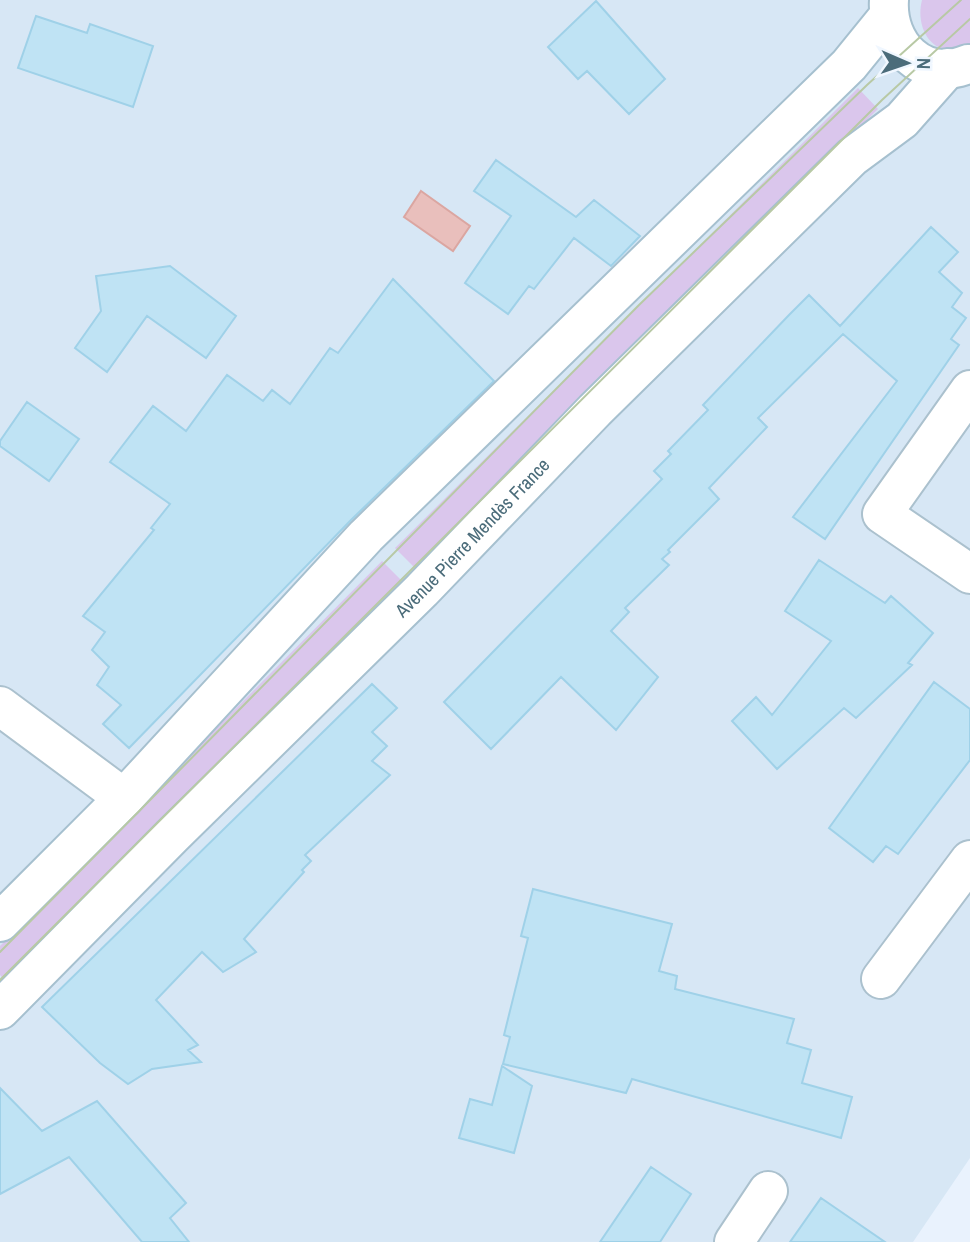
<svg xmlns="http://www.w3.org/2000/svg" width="970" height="1242" font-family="'Archivo Narrow',sans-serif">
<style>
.residential{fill:#d7e7f5}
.green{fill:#dac6ec}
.water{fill:#e9bfbc;stroke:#dba6a1;stroke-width:2}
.building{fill:#bfe3f4;stroke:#9fd1e8;stroke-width:2}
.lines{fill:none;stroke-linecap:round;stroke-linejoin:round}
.minor-casing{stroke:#abc1ce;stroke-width:42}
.secondary-casing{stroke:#a6c0cf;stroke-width:42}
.minor{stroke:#fff;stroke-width:38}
.secondary{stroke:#fff;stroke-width:38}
.tram{stroke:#b8c9a5;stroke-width:2}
.labels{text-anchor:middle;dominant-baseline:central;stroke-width:7;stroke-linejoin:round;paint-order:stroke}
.street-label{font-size:19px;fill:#4b6c7a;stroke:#f0f7ff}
</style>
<rect width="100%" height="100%" fill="#e9f2fd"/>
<path class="residential" d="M0,0H970V1158L913,1242H0Z"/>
<path class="green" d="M922,0H970V45C936,63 914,31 922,0Z
M858,88L878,109L416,569L395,548Z
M382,561L403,582L5,981L0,975V946Z"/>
<path class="water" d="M421,191L470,226L453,251L404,217Z"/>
<path class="building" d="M596,1L665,79L629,114L587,71L578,79L548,47Z
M36,16L87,33L90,24L153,46L133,107L18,68Z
M496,160L576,217L594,200L640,236L611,266L574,238L534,289L529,286L508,314L465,283L511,216L474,191Z
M931,227L958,252L939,272L962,293L952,307L966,318L951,339L959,345L825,539L793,517L897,381L843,334L758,418L767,427L709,488L719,499L668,550L670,552L662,559L669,565L625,608L629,612L611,631L658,677L616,730L561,677L491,749L444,702L662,479L654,471L671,454L668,451L708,410L703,405L789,315L809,295L840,326Z
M170,266L236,316L206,358L147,316L107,372L75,348L101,311L96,276Z
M393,279L494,381L351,520L129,748L103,724L121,705L97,685L109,667L92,650L105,632L83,616L154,530L151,528L170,504L110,462L153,406L186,431L227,375L263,401L272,390L290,404L330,348L338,353Z
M27,402L79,439L49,481L0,446V441Z
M819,560L885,603L891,596L933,633L908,663L912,665L856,718L844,708L777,769L732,721L756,697L772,715L831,641L785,611Z
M934,682L970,709V760L898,854L886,846L873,862L829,828Z
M372,684L397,708L372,732L387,746L372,761L390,775L305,855L311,861L302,870L304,872L244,939L256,952L223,972L202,952L156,1000L198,1045L188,1050L201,1062L152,1069L128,1084L100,1063L42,1007Z
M533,889L672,924L659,971L677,976L675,989L794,1019L787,1043L811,1050L802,1083L852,1097L841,1138L632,1079L626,1093L503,1064L510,1037L504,1035L528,938L521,936Z
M502,1066L532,1086L514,1153L459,1138L470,1099L492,1105Z
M0,1088L42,1131L97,1101L186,1203L170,1218L189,1242H142L69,1157L0,1194Z
M651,1167L691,1194L660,1242H600Z
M821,1198L885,1242H790Z"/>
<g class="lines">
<g class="minor-casing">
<path id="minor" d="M970,390L882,514L970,574
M0,706L124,798
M881,979L970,860
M734,1242L768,1191"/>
</g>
<g class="secondary-casing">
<g id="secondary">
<path d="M889,0C886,44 922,83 968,64"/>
<path d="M0,922L124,798L366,536L849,65L888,17"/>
<path id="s1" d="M0,1010L172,836L422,590L595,410L852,157L902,120L948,68"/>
</g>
</g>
<use href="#minor" class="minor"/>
<use href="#secondary" class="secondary"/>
<path class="tram" d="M0,952L639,305L867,85L961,0
M0,980L882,100L970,19"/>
</g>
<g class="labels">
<g class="street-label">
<text stroke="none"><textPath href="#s1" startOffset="668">Avenue Pierre Mendès France</textPath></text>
</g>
</g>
<g transform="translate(907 63) rotate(92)" stroke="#f0f7ff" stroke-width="5" paint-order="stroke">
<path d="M0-5L12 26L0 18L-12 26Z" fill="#4b6c7a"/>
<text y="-10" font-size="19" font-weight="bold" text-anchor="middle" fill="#4b6c7a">N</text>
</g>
</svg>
